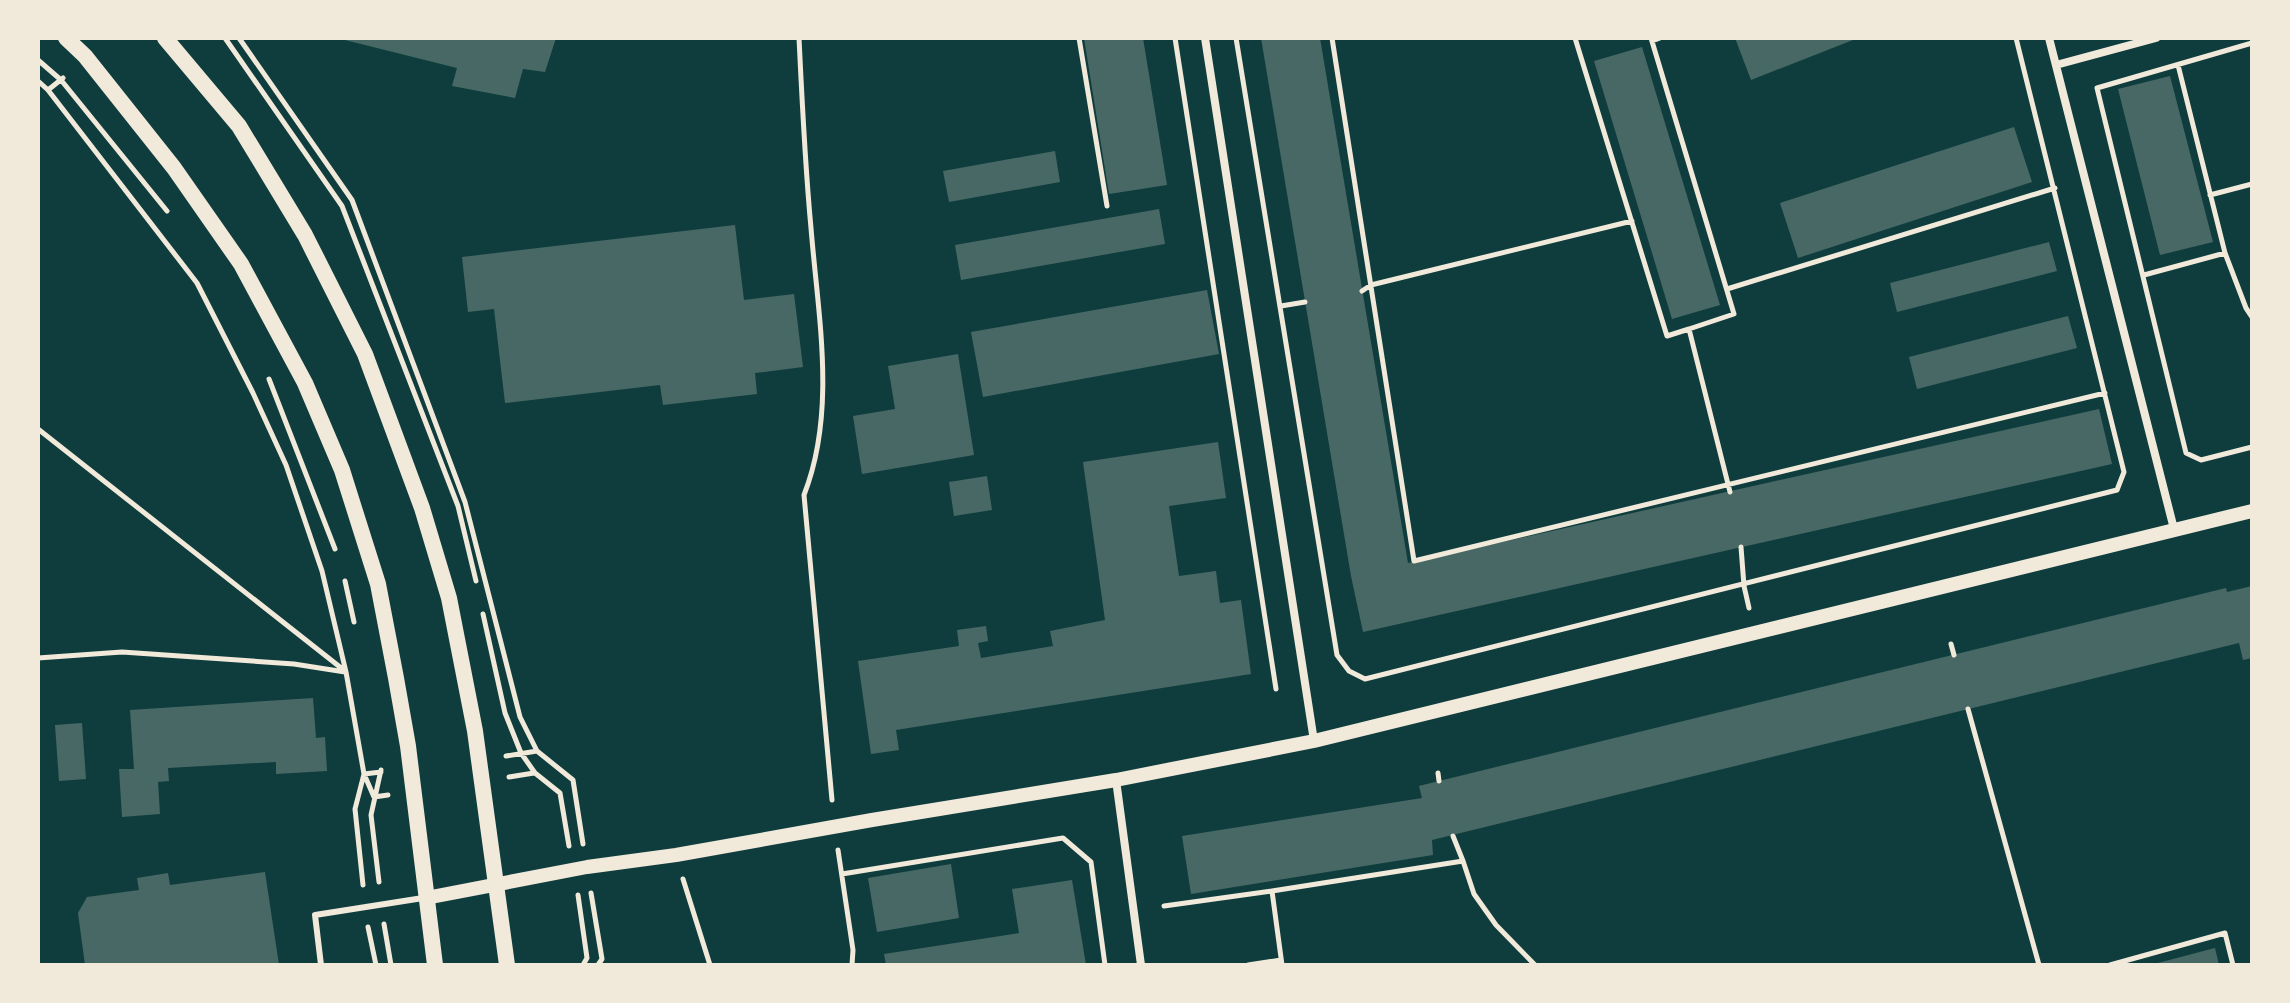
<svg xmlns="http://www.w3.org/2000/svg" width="2290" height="1003" font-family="'Asap Condensed',sans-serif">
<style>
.building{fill:#486865}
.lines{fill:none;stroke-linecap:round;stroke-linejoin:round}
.path{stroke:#f1e9da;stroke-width:5}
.service{stroke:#f1e9da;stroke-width:6}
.minor{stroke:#f1e9da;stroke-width:8}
.tertiary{stroke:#f1e9da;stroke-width:14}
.secondary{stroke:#f1e9da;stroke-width:16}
</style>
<rect width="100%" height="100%" fill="#0f3d3e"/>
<path class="building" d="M337,38H556L545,72L523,69L515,98L452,86L457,68Z
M1084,38H1143L1167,185L1109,194Z
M1261,38H1320L1408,563L2099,409L2112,464L1363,632L1351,576Z
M1735,38H1858L1751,80Z
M1642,47L1720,305L1672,319L1594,61Z
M2170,76L2213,242L2160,255L2118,89Z
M2014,127L2032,182L1798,258L1780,203Z
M1055,151L1060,182L949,202L943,171Z
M1159,209L1165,244L961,280L955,245Z
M735,225L744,300L794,294L803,367L755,373L757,394L663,405L660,385L505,403L494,309L468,312L462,257Z
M2049,242L2057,271L1897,312L1890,283Z
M1207,290L1219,354L983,397L971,332Z
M2068,316L2077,348L1917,389L1909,357Z
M958,354L974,455L862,474L853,416L895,409L888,366Z
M1218,442L1226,498L1169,506L1179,576L1216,571L1220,603L1241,600L1251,674L896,730L899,750L871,754L858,661L959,646L957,630L986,626L988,641L978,643L981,658L1053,646L1050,631L1105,620L1083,462Z
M987,476L992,510L954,516L949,482Z
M2252,586V658L2243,660L2239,643L1432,840L1433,855L1191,894L1182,836L1422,798L1419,786L1439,781L2226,588L2227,592Z
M313,698L316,738L325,737L327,771L276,774V762L168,768L169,781L158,782L160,814L122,817L119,769H134L130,710Z
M82,723L86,779L59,781L55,725Z
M951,864L959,918L877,932L868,878Z
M265,872L279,965H85L78,913L87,897L139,890L137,878L168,873L170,885Z
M1072,880L1086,965H886L884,954L1019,933L1012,889Z
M2215,948L2219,965H2154V964Z"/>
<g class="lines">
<path class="path" d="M225,38L342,206L458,506L476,581
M239,38L352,200L465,502L520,717L537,751L573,780L583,844
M799,38C802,101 805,165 811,228C818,316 837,411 804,495L832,800
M1079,38L1107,206
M1175,38L1276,689
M1236,38L1337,655L1349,671L1365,679L2117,490L2124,472L2016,38
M1332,38L1414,561L2105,393
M1575,38L1667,336L1689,329L1730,492
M1651,38L1734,314L1689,329
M1652,41L1660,38
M2252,43L2097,88L2186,453L2201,460L2252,447
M38,60L61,80L167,211
M2178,65L2225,253L2246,308L2252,317
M38,81L48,90L197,283L253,393L286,465L322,571L346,672L364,774L374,797L388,795
M48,90L63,78
M2210,195L2252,184
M2144,275L2225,253
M1727,289L2055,188
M1362,291L1371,285L1632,221
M1281,306L1305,302
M269,379L335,549
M38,429L345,671
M1741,547L1744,586L1749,608
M345,581L354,622
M483,614L505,713L521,753L535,773L560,793L569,846
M1951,644L1954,655
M38,658L122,652L294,664L345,672
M1968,709L2039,965
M506,756L537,751
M1438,773L1439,781
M509,777L534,773
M1453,836L1463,861
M838,850L853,950L852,965
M842,874L1063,838L1091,862L1105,965
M683,879L710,965
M379,882L371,815L381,770
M363,885L355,809L364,774L381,772
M1272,891L1463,861L1474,894L1496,925L1535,965
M591,893L602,959L598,965
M578,895L587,958L583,965
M1164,906L1272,891L1282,965
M384,924L391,965
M368,927L376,965
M1248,965L1281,960
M2110,965L2225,933L2233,965"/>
<path class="service" d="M321,965L315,915L423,898"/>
<path class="minor" d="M1205,38L1314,741
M2049,38L2174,529
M2056,65L2156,38
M1116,780L1141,965"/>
<path class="tertiary" d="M426,898L587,867L676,855L872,820L1116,780L1314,741L2252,511"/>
<path class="secondary" d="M66,38L85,56L174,168L241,264L305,383L342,470L378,584L396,678L408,746L435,965
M165,38L239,126L305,235L365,354L422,508L449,598L475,731L507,965"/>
</g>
<rect width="2290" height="1003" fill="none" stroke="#f1e9da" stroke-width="80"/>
</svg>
